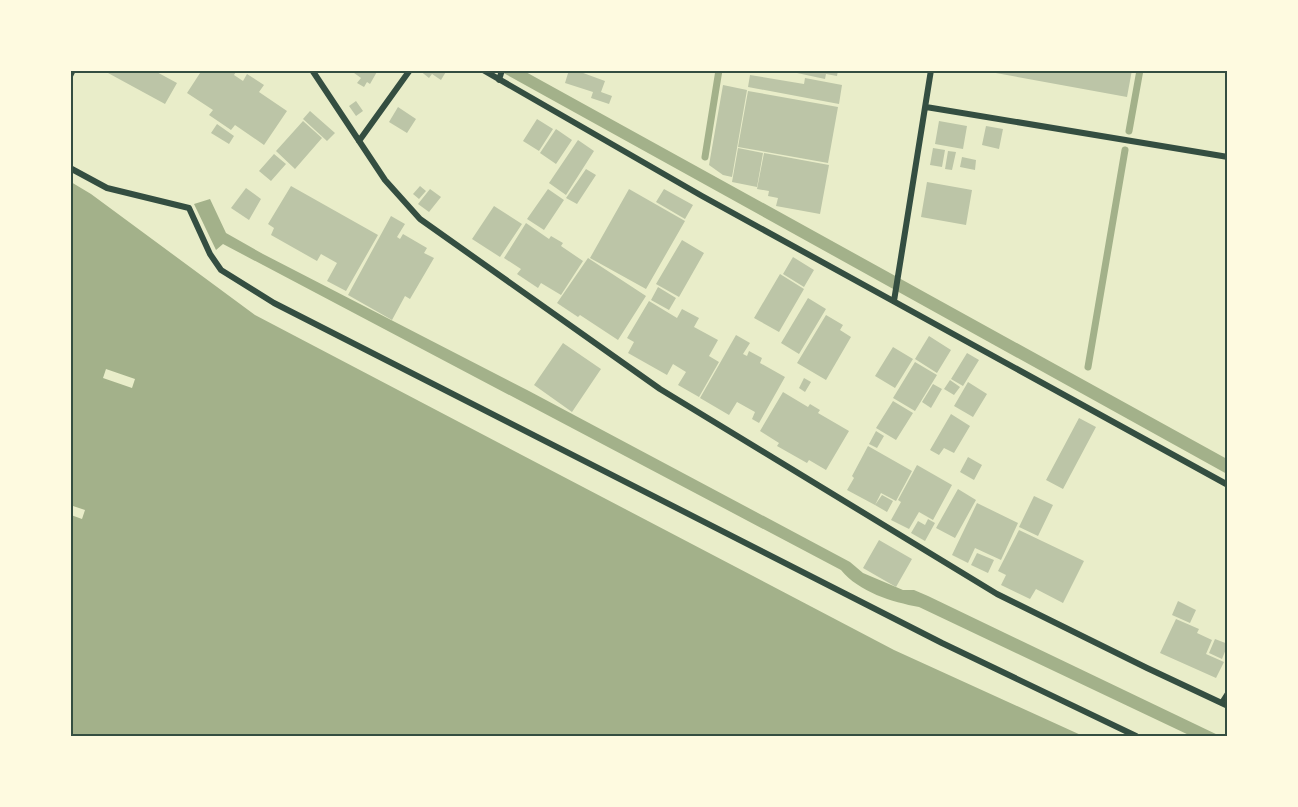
<svg xmlns="http://www.w3.org/2000/svg" width="1298" height="807" font-family="'Titillium Web',sans-serif">
<style>
.water{fill:#a3b18a;fill-rule:evenodd}
.lines{fill:none;stroke-linecap:round;stroke-linejoin:round}
.stream{stroke:#a3b18a;stroke-width:7}
.building{fill:#bcc5a7}
.service{stroke:#344e41;stroke-width:4.5}
.minor{stroke:#344e41;stroke-width:6}
.neatline{fill:none;stroke:#344e41;stroke-width:2}
</style>
<rect width="100%" height="100%" fill="#e9edc9"/>
<path class="water" d="M500,71H524L1227,459V474Z
M71,182L91,194L255,315L894,650L1083,736H71V515L82,519L85,510L70,505ZM106,369L135,379L132,388L103,378Z
M210,199L226,233L263,254L529,391L850,562L863,573L903,590H914L928,596L1220,736H1191L919,607C892,602 859,592 841,570L223,244L216,250L194,204Z"/>
<g class="lines">
<path class="stream" d="M1129,131L1140,70
M705,157L719,70
M1088,367L1125,150"/>
</g>
<path class="building" d="M110,70H153L177,83L165,104L108,73Z
M202,70H237L234,75L243,81L247,74L264,85L259,92L287,111L264,145L235,125L231,130L209,115L213,110L187,93Z
M350,70H378L370,84L367,82L364,87L357,83L361,78Z
M419,70H447L441,80L432,74L429,78Z
M569,70H575L605,81L601,92L612,96L609,104L591,98L593,92L565,83Z
M783,70H838L837,76L826,74L825,79Z
M979,70H1132L1127,97Z
M750,75L804,84L805,78L842,85L839,104L748,87Z
M723,85L747,90L732,177L723,175L709,165Z
M748,91L838,107L828,163L738,147Z
M356,101L363,111L356,116L349,106Z
M398,107L416,119L407,133L389,122Z
M310,111L335,133L327,141L303,119Z
M537,119L553,129L539,151L523,141Z
M303,121L322,138L295,169L276,151Z
M939,121L967,126L963,149L935,144Z
M217,124L234,136L229,144L211,133Z
M986,126L1003,129L999,149L982,145Z
M556,129L572,140L556,164L540,153Z
M578,140L594,151L566,195L549,183Z
M738,148L763,153L757,187L732,182Z
M933,148L945,150L942,167L930,165Z
M948,151L956,152L952,170L945,169Z
M764,153L829,165L820,214L776,206L778,198L768,196L769,191L757,189Z
M274,154L286,164L271,181L259,171Z
M962,157L976,160L975,170L960,167Z
M586,169L596,175L577,204L566,198Z
M927,182L972,190L966,225L921,217Z
M291,186L378,235L346,291L327,281L337,263L321,254L317,261L271,235L274,228L268,224Z
M420,186L426,191L419,199L413,194Z
M246,188L261,199L249,220L231,208Z
M430,189L441,197L429,212L418,204Z
M548,189L564,200L544,230L527,219Z
M629,189L685,221L646,289L590,258Z
M664,189L693,205L685,219L656,202Z
M494,206L522,224L500,257L472,239Z
M391,216L405,224L397,237L400,239L403,234L427,248L424,253L434,258L410,299L405,296L392,320L348,295Z
M526,223L549,239L551,236L563,243L561,246L583,261L561,295L541,283L538,288L517,274L521,269L504,258Z
M682,240L704,253L679,297L656,284Z
M793,257L814,270L804,287L783,274Z
M588,258L646,296L618,340L580,315L578,317L557,303Z
M780,274L804,289L779,332L754,318Z
M658,287L676,298L669,310L651,300Z
M808,298L826,309L799,354L781,343Z
M649,301L677,318L682,309L699,318L694,327L718,340L709,356L719,362L699,397L678,385L686,372L673,364L667,375L628,353L634,342L627,338Z
M826,315L843,325L840,330L851,337L826,380L797,363Z
M736,335L750,343L743,354L747,356L749,351L762,358L760,363L785,377L759,423L752,419L755,412L737,402L729,415L700,398Z
M929,336L951,350L937,373L915,359Z
M563,343L601,369L572,412L534,385Z
M893,347L913,359L895,388L875,376Z
M967,353L979,360L963,386L951,379Z
M915,362L937,375L915,411L893,398Z
M804,378L811,382L805,392L799,388Z
M950,380L960,387L954,395L944,389Z
M968,382L987,394L973,417L954,406Z
M933,384L942,389L931,408L922,402Z
M783,392L808,407L810,404L820,410L818,413L849,431L826,470L809,460L807,463L777,446L779,443L760,431Z
M893,401L913,413L896,440L876,428Z
M951,414L970,426L954,453L944,448L939,455L930,450Z
M1079,418L1096,427L1063,489L1046,480Z
M876,431L884,436L877,448L869,444Z
M868,446L912,471L896,501L881,493L875,505L847,490L854,478L852,476Z
M968,457L982,465L974,480L960,472Z
M917,465L952,485L933,520L919,512L909,529L891,520L901,502L898,500Z
M958,489L976,500L955,538L936,528Z
M882,495L893,501L887,512L875,505Z
M1034,496L1053,505L1038,536L1019,527Z
M977,503L1018,523L1001,560L975,548L968,563L952,555Z
M928,519L935,523L925,541L911,533L918,521L925,525Z
M1019,530L1084,561L1063,603L1036,589L1030,599L1001,585L1006,575L998,571Z
M879,540L912,559L896,587L863,568Z
M977,553L994,560L988,573L971,565Z
M1178,601L1196,610L1190,623L1172,615Z
M1176,619L1199,629L1197,633L1212,640L1206,654L1224,662L1216,678L1160,653Z
M1215,639L1228,644L1222,659L1209,653Z"/>
<g class="lines">
<path class="service" d="M1221,703L1228,692"/>
<path class="minor" d="M312,70L385,180L420,219L660,389L997,594L1147,668L1228,706
M483,70L702,196L1228,485
M70,76L73,70
M499,80L502,70
M926,107L1228,157
M359,141L410,70
M70,168L107,188L189,208L210,254L221,270L274,303L942,643L1136,736
M894,301L931,70"/>
</g>
<rect width="1298" height="807" fill="none" stroke="#fefae0" stroke-width="144"/>
<rect x="72" y="72" width="1154" height="663" class="neatline"/>
</svg>
